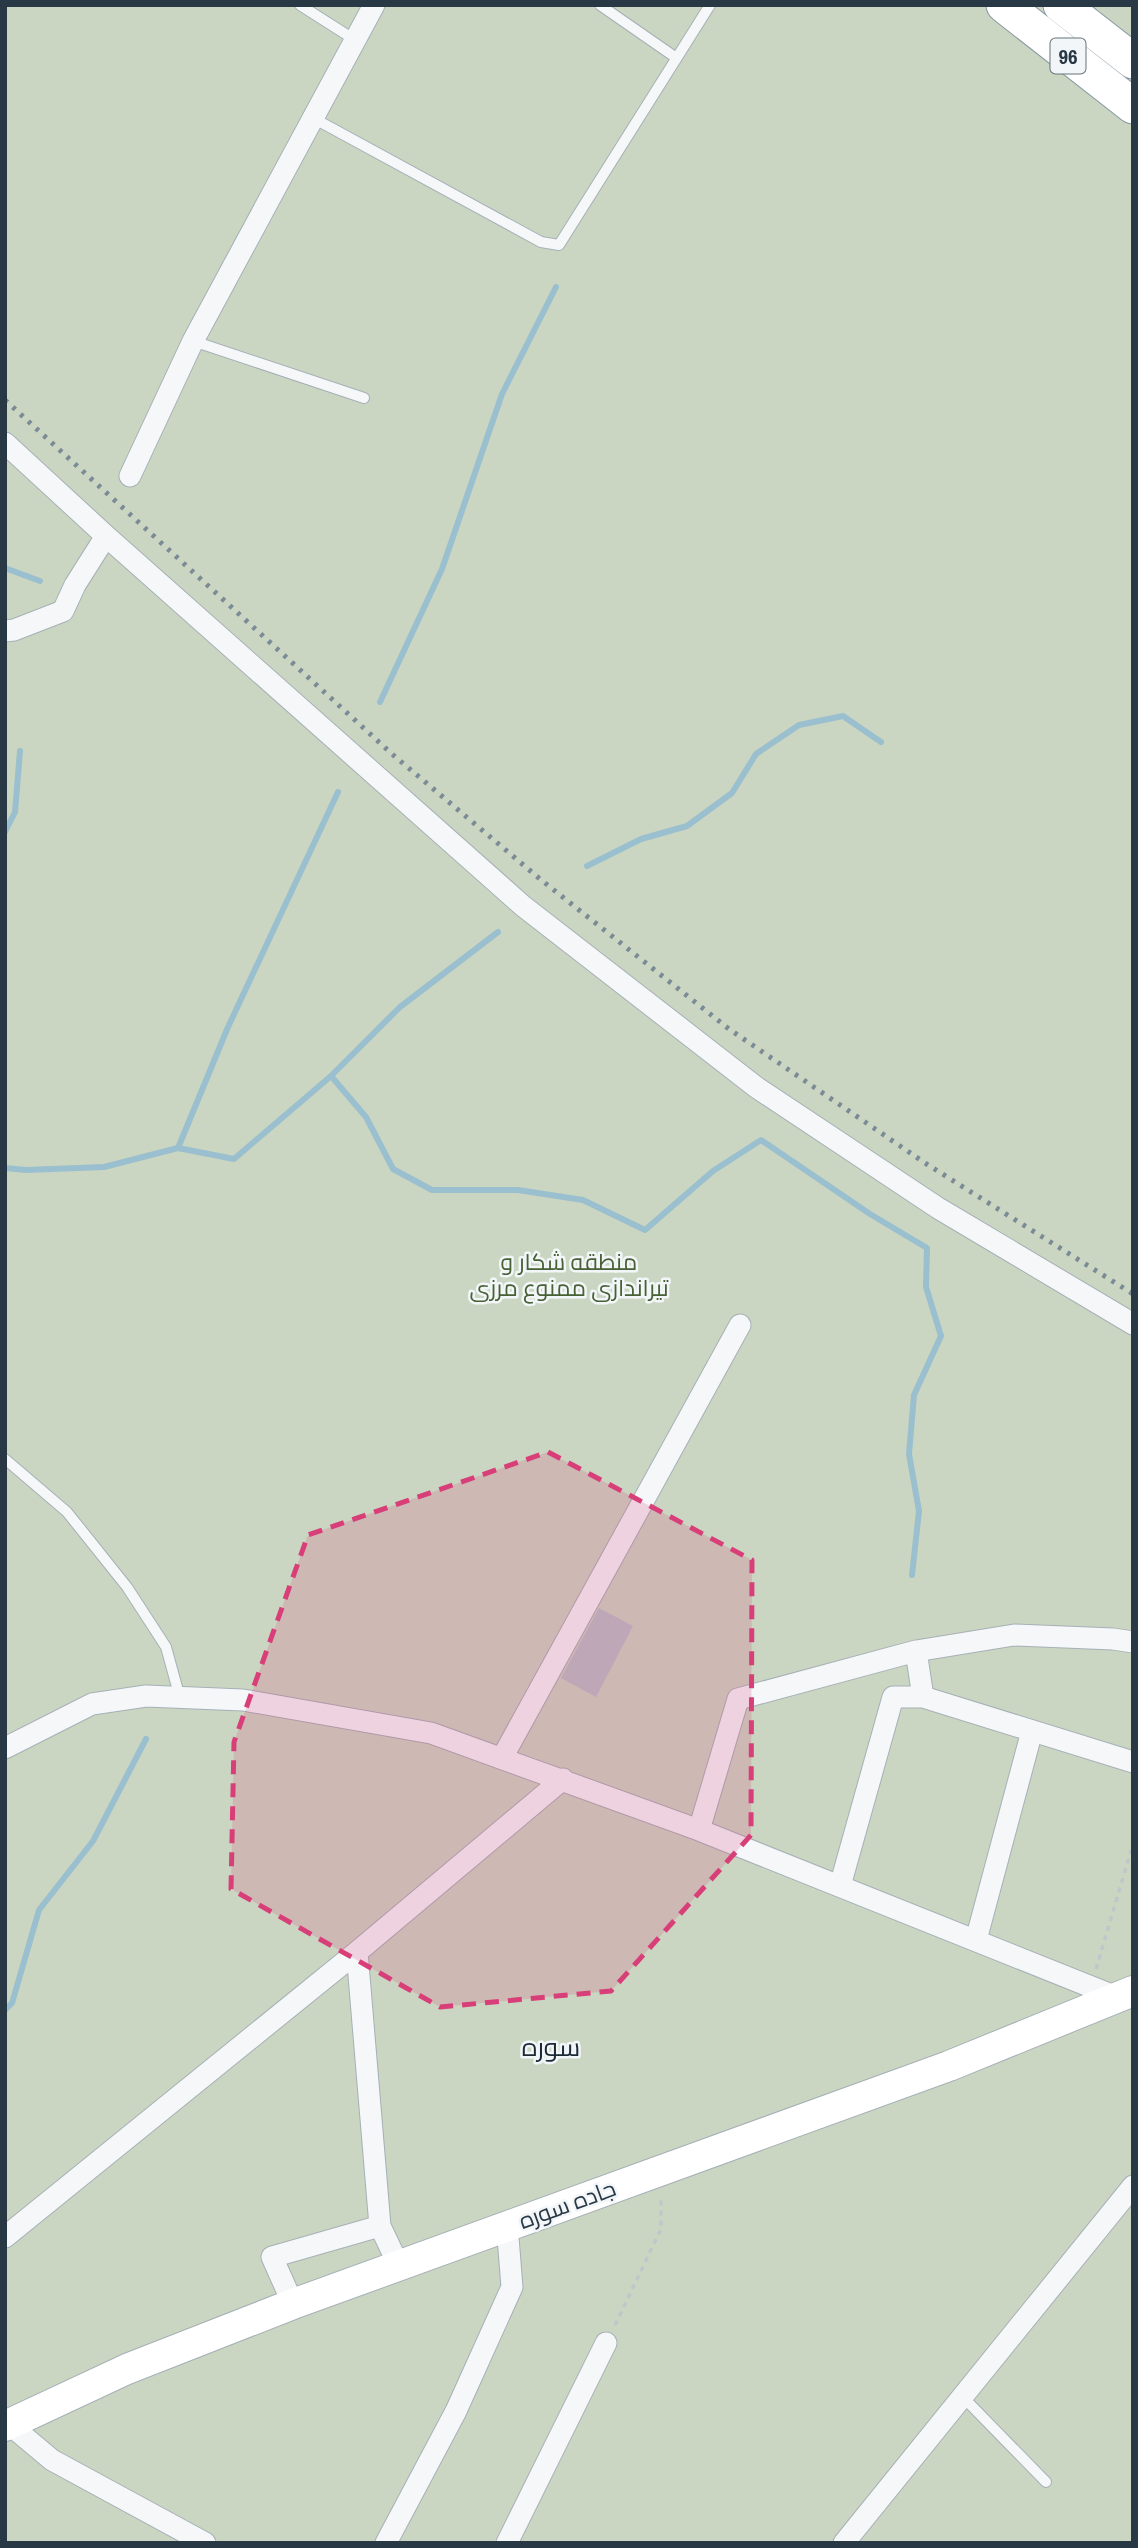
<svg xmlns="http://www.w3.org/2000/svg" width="1138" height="2548" font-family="'Archivo Narrow',Cairo,sans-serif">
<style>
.green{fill:#cbd6c2}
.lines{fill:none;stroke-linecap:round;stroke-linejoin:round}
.stream{stroke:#9abfce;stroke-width:6}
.building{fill:#b8c2c9}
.service-casing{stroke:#a6b0b6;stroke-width:12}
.minor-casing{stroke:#a6b0b6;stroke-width:23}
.secondary-casing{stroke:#a6b0b6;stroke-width:32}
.trunk-casing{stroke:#8899a3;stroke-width:37}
.path{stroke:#c0c6ca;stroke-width:3.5;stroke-dasharray:5 5;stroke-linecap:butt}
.service{stroke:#f5f7f9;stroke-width:10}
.minor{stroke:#f5f7f9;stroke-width:21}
.secondary{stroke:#fff;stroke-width:30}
.trunk{stroke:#fff;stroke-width:35}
.rail{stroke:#7a8b96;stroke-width:5;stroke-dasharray:3.5 7;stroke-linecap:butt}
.marked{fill:#d83f78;fill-opacity:0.2;stroke:#d83f78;stroke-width:5;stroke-dasharray:14 9;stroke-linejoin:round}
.labels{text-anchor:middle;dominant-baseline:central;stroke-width:5;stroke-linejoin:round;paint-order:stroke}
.shield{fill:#f2f6f8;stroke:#65727b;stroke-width:2}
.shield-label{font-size:21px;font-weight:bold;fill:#283945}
.park-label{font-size:23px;fill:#476135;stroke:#f2f6f8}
.street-label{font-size:23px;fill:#283945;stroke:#f2f6f8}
.quarter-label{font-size:26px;fill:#1b2a35;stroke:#f2f6f8}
</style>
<rect width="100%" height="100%" fill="#e2e8eb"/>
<path class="green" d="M5,5H1133V2543H5Z"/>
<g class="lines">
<path class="stream" d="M5,568L40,581
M380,702L442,569L502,394L556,287
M5,832L15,812L20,751
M587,866L641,839L687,826L732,793L756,754L799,725L843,716L881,742
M331,1076L366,1117L393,1169L432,1190H518L583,1200L645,1230L713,1171L761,1140L870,1214L927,1248L926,1287L941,1336L914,1395L909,1454L919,1511L912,1575
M178,1148L228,1027L338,792
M5,1168L26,1170L104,1167L178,1148L234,1159L331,1076L400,1007L498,932
M5,2010L12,2003L39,1910L93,1841L146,1739"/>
</g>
<path class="building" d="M599,1608L633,1626L596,1697L561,1678Z"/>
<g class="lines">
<g class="service-casing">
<path id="service" d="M300,5L355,40
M600,5L675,57
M313,118L541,242L559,245L710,5
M193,341L364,398
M5,1459L67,1512L127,1587L166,1647L180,1698
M963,2397L1046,2482"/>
</g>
<g class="minor-casing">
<path id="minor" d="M5,443L106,536L523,906L756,1087L938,1208L1133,1324
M130,476L193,341L374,5
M5,631L14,630L63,611L75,585L106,536
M916,1651L923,1697L1133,1762
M5,1748L92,1704L146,1696L243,1700L431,1733L699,1830L1119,1998
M502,1758L740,1325
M699,1830L738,1699L916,1651L1014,1635L1113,1639L1133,1642
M840,1886L893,1697H923
M976,1940L1032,1731
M380,2226L399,2266
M5,2237L357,1952L563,1779
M293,2304L272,2257L380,2226L357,1952
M9,2424L52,2460L205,2543
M386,2543L456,2411L512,2287L507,2225
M507,2543L606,2343
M844,2543L1133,2186"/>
</g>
<g class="secondary-casing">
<path id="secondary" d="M5,2426L127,2369L293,2304L949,2066L1133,1991"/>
</g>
<g class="trunk-casing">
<path id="trunk" d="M1004,5L1133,106
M1061,5L1133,61"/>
</g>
<path class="path" d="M1096,1969L1133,1844
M615,2325L661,2229V2196"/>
<use href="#service" class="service"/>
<use href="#minor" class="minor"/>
<use href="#secondary" class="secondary"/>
<use href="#trunk" class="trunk"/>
<path class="rail" d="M5,400L392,754L540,879L729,1029L925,1163L1133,1294"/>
</g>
<path class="marked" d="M548,1452L752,1560L751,1835L611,1991L440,2007L231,1889L234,1742L308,1535Z"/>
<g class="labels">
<rect class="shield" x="1050.5" y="38.5" width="35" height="35" rx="5"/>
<g class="shield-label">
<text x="1068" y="56">96</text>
</g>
<g class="park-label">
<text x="569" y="1261">منطقه شکار و<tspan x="569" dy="26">تیراندازی ممنوع مرزی</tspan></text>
</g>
<g class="street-label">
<text transform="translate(567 2204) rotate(-20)">جاده سوره</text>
</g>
<g class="quarter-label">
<text x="551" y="2046">سوره</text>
</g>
</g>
<rect width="1138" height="2548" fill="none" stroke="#283945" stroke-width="14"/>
</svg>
